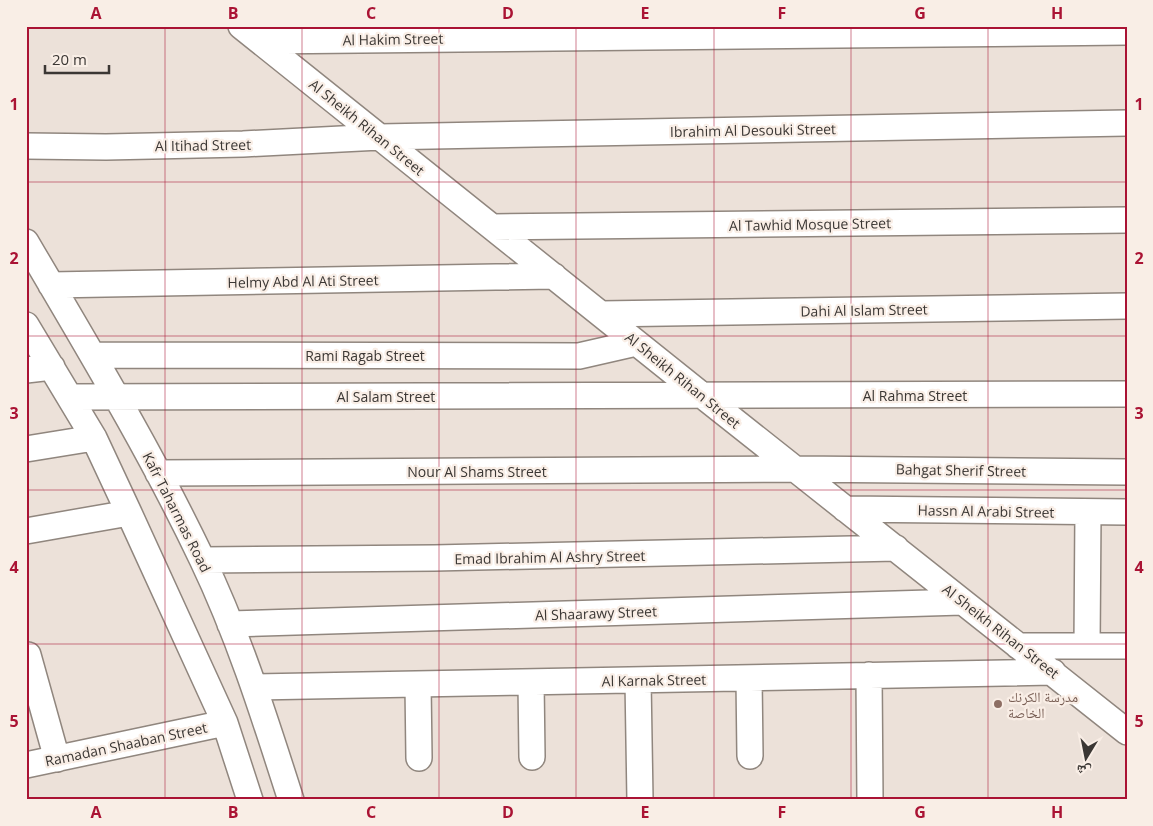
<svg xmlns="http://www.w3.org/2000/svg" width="1153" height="826" font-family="'Open Sans','Noto Naskh Arabic',sans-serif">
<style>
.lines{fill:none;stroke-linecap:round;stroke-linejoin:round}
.minor-casing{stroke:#90867e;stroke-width:28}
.minor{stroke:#fff;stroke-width:25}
.grid{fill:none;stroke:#aa1334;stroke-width:1;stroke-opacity:0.55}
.education-dot{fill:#8d6e63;stroke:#f9eee6;stroke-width:2}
.labels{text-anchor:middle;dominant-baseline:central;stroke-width:4.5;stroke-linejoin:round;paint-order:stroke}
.street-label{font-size:14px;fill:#3b3734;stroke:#f9eee6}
.education-label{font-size:14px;fill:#785e54;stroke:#f9eee6;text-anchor:start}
.neatline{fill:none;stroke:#aa1334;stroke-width:2}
.grid-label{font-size:16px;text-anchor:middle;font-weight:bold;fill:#aa1334}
</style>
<rect width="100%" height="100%" fill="#ece1d9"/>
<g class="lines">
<g class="minor-casing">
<path id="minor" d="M241,26L703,396L1127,732
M260,41L1127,32
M26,146L106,147L243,144L380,137L1127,123
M493,227L1127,220
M26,242C87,346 150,450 202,559C239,636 265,719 291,800
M51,285L554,276
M601,314L1127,306
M26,325L94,438L129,513L225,723L250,800
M93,355L579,356L636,343
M26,370L52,367
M70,397L1127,394
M26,449L94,438
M158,473L795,469L1127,472
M845,509L1127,512
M26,531L129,513
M203,560L434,558L896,548
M230,624L962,602
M1018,646H1127
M1087,646L1088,512
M28,655L57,759
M869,675L870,800
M749,678L750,756
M638,680L640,800
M531,682L532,757
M418,684L419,758
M255,687L1053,672
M26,765L225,723"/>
</g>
<use href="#minor" class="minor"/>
</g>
<path class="grid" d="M165,26V800M302,26V800M439,26V800M576,26V800M714,26V800M851,26V800M988,26V800M26,182H1127M26,336H1127M26,490H1127M26,644H1127"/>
<circle class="education-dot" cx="998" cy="704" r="5"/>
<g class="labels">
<g class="street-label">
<text transform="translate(393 39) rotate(-1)">Al Hakim Street</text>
<text transform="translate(367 127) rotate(39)">Al Sheikh Rihan Street</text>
<text transform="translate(753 130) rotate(-1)">Ibrahim Al Desouki Street</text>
<text transform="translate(203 145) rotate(-1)">Al Itihad Street</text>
<text transform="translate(810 224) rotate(-1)">Al Tawhid Mosque Street</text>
<text transform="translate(303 281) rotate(-1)">Helmy Abd Al Ati Street</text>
<text transform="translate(864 310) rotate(-1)">Dahi Al Islam Street</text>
<text x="365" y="355">Rami Ragab Street</text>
<text transform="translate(683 380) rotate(39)">Al Sheikh Rihan Street</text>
<text x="915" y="395">Al Rahma Street</text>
<text x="386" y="396">Al Salam Street</text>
<text transform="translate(961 470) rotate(1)">Bahgat Sherif Street</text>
<text x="477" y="471">Nour Al Shams Street</text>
<text transform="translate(986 511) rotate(1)">Hassn Al Arabi Street</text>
<text transform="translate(177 512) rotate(63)">Kafr Taharmas Road</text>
<text transform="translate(550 557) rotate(-1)">Emad Ibrahim Al Ashry Street</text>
<text transform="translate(596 613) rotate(-2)">Al Shaarawy Street</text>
<text transform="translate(1001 631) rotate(38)">Al Sheikh Rihan Street</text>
<text transform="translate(654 680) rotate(-1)">Al Karnak Street</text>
<text transform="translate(126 744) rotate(-12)">Ramadan Shaaban Street</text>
</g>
<g class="education-label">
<text x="1008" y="696">مدرسة الكرنك<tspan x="1008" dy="16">الخاصة</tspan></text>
</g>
</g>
<rect width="1153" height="826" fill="none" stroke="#f9eee6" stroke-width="55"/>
<g transform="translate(1086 758) rotate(190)" stroke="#f9eee6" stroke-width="4" paint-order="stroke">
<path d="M0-4L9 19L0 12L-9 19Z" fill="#3b3734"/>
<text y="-8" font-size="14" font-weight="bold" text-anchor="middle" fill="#3b3734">ش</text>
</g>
<path d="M45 65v8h64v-8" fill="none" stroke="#3b3734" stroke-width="2.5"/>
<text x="52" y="65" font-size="15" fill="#3b3734" stroke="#f9eee6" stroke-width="4" paint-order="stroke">20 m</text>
<rect x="28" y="28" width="1098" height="770" class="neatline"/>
<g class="grid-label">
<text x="96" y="19">A</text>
<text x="233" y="19">B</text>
<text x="371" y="19">C</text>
<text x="508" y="19">D</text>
<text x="645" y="19">E</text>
<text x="782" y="19">F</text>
<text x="920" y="19">G</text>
<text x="1057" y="19">H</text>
<text x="14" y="110">1</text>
<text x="1139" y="110">1</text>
<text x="14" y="264">2</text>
<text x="1139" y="264">2</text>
<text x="14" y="419">3</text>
<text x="1139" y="419">3</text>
<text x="14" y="573">4</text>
<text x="1139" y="573">4</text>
<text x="14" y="727">5</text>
<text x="1139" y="727">5</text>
<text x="96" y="818">A</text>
<text x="233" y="818">B</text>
<text x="371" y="818">C</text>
<text x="508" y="818">D</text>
<text x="645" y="818">E</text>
<text x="782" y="818">F</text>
<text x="920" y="818">G</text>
<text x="1057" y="818">H</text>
</g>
</svg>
